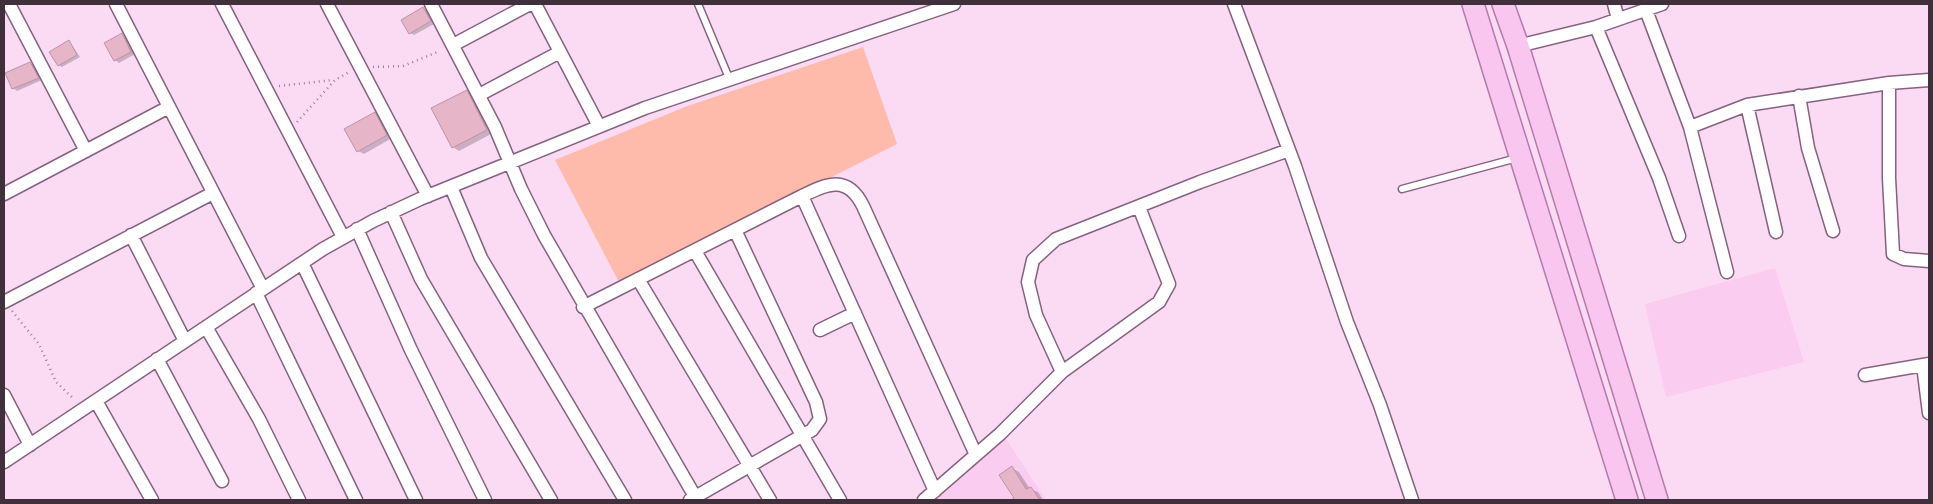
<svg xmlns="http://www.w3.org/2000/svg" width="1933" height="504" font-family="'Open Sans',sans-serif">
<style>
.built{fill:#faccf0}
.green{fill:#febaaa}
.shadow{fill:#0003}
.building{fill:#e6b6c8;stroke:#c092a3}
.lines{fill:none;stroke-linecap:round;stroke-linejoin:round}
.lane-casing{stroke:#85627e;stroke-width:9}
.street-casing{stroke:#85627e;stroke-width:15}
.primary-casing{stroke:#b679aa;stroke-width:24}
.path{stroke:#988193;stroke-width:2.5;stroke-dasharray:1 4;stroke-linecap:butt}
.lane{stroke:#fff;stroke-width:6}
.street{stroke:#fff;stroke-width:12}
.primary{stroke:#f9c6ef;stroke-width:21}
</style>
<rect width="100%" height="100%" fill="#fbdbf4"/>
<path class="built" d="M1775,268L1804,362L1666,397L1645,304Z
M1004,436L1046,500H934Z"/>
<path class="green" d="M863,47L897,144L620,284L555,160L685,107Z"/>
<path class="shadow" d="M423,8L427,11L434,24L414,35L410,33Z
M122,34L126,37L135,54L119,63L115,60Z
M69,41L80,57L62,67L58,65Z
M30,63L34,65L42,80L17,91L13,88Z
M467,91L473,95L493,133L459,151L453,147Z
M375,113L381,117L392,138L364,154L358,151Z
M1012,468L1019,472L1030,489L1038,492L1043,500H1017L1001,475Z"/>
<path class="building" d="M423,7L431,21L409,34L401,20Z
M122,33L131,52L114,61L104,43Z
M69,40L77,55L58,66L49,52Z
M30,62L39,78L12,89L5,73Z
M467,90L487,130L452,148L431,108Z
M375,112L387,135L357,152L344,129Z
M1012,466L1026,489L1031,487L1040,500H1011L1014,498L999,475Z"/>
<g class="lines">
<g class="lane-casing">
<path id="lane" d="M698,4L729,78
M1402,189L1517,158"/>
</g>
<g class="street-casing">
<path id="street" d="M9,4L86,151
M116,4L263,289
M222,4L343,237
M327,4L428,196
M431,4L495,127L521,189L544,235L697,500
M535,4L599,126
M1234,4L1295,166L1347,322L1380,405L1412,500
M1614,4L1618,19
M1646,10L1690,127L1727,272
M1596,27L1659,178L1679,236
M453,45L530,4
M1518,46L1596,27L1662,4
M1889,83V178L1893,254L1904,259L1929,261
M479,95L560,52
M1799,96L1808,148L1833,231
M1747,105L1776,232
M1690,127L1747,105L1889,83L1929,80
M451,187L481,258L625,500
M4,194L169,107
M802,196L935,491
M391,212L421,279L551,500
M357,229L411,350L485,500
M131,235L185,341
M695,251L840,500
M302,263L416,500
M638,279L770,500
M256,293L356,500
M4,302L213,193
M583,307L802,196C827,184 847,174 863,206L976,455
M206,327L259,419L299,500
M820,330L855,313
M157,359L222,481
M1929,364L1923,365L1929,413
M1062,372L1036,315L1028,282L1033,260L1056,239L1200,182L1289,150
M1865,375L1923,365
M4,395L30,445
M96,401L152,500
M4,462L323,249L373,221L420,199L645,108L954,4
M690,500L812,430L820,419L816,402L735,230
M924,500L1000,434L1062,372L1159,302L1169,284L1139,207"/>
</g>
<g class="primary-casing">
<path id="primary" d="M1473,4L1627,500
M1503,4L1518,46L1657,500"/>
</g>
<path class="path" d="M373,67L403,66L440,51
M279,86L333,80
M297,122L335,80L349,72
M12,311L39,344L56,382L74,399"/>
<use href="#lane" class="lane"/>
<use href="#street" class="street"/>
<use href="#primary" class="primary"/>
</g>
<rect width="1933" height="504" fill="none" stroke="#40303c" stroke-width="10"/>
</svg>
